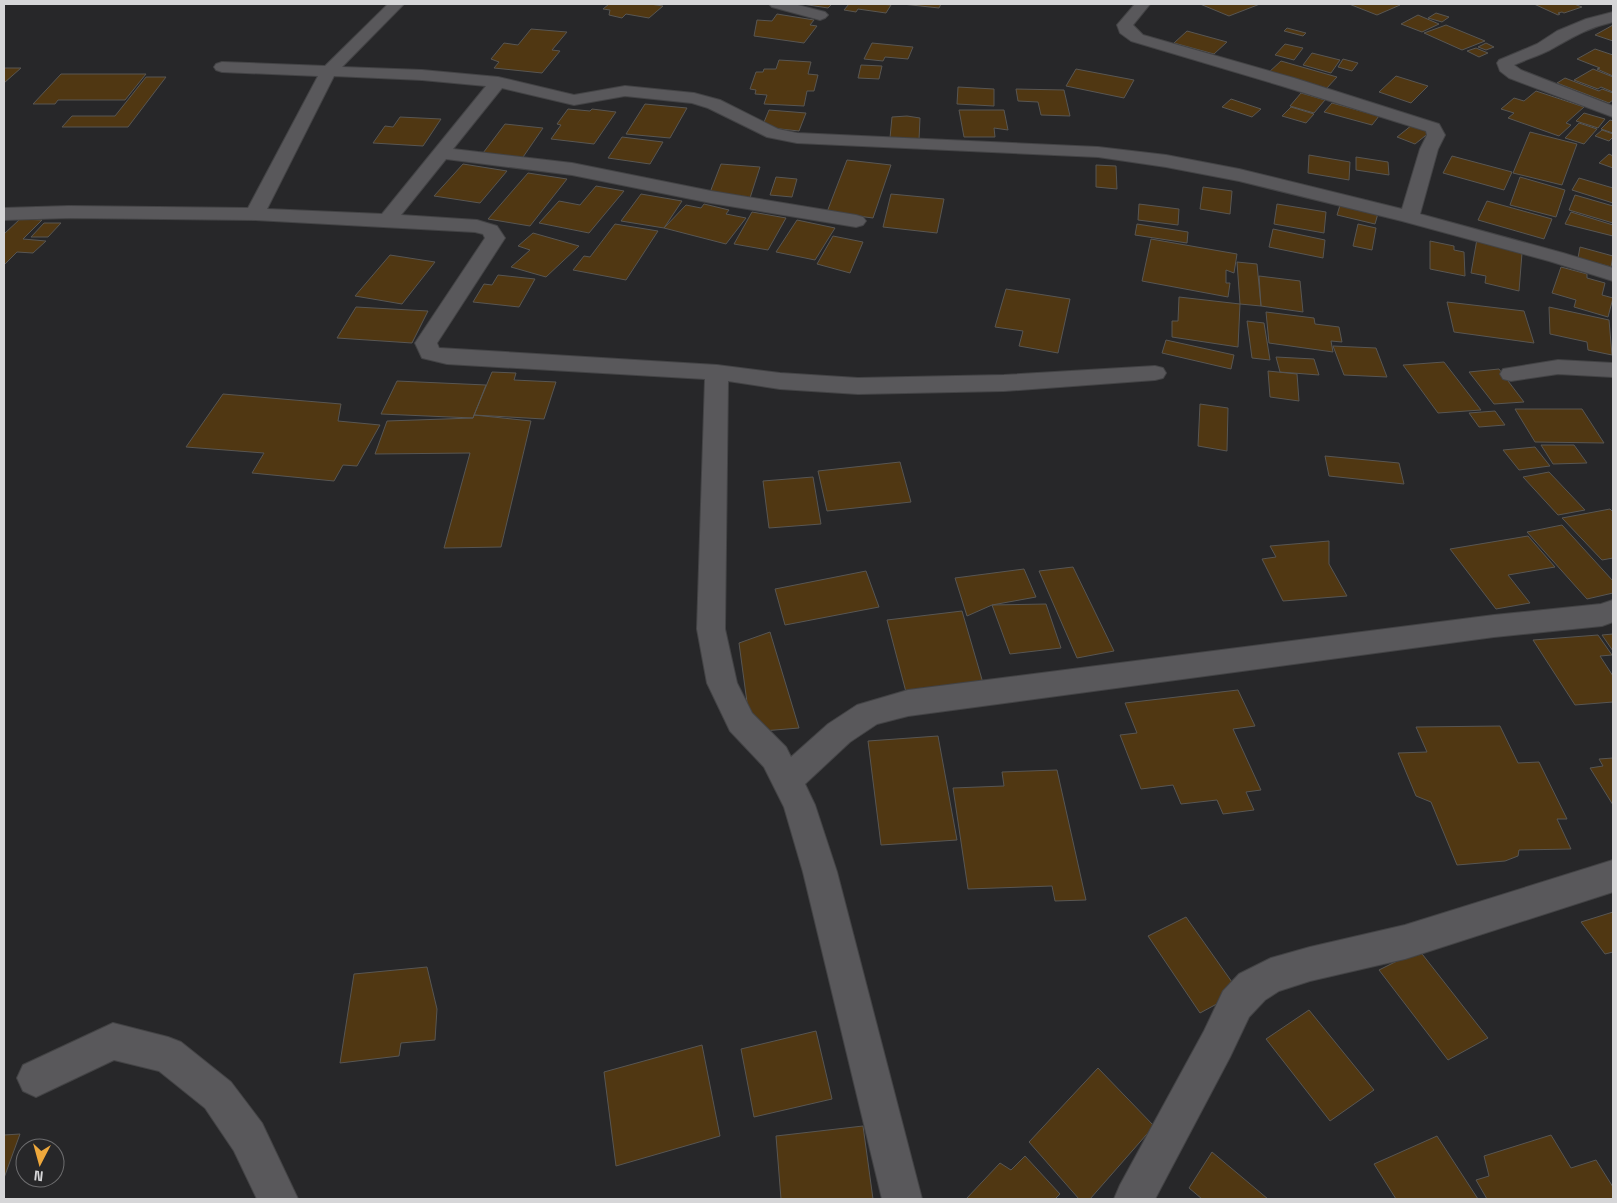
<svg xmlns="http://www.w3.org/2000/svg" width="1617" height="1203" font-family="'Space Grotesk',sans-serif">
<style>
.building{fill:#503712;stroke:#585653}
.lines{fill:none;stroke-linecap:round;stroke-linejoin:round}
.minor-casing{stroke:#434345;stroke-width:2}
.minor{fill:#59585b;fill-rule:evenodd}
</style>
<rect width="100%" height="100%" fill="#272729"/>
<path class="building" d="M609,4H650L663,6L649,18L626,14L622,18L609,15L610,10L603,9Z
M802,4H832L828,8Z
M849,4H880L891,5L886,13L858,9L856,12L844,10Z
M902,4H941L939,8Z
M1200,4H1260L1229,16Z
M1349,4H1396L1400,5L1377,15Z
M1534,4H1574L1582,7L1564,13L1562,12L1558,13L1560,14L1558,15Z
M1436,13L1449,17L1442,22L1428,18Z
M777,14L814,20L810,25L817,26L804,43L754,36L757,20L772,21Z
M1418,15L1439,24L1422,32L1401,24Z
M1446,25L1485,41L1462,50L1424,33Z
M1613,25V41L1595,35Z
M1287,28L1306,33L1303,36L1284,31Z
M531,29L567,32L552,50L560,51L542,73L494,68L499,62L491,59L504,43L518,45Z
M1187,31L1227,42L1214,54L1174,43Z
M872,43L913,47L908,59L885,57L883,61L864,59Z
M1486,43L1494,47L1486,50L1478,47Z
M1285,44L1303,48L1294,60L1275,55Z
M1476,48L1488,53L1479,57L1467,51Z
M1595,49L1613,55V76L1597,69L1600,68L1577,59Z
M1312,53L1340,60L1331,73L1303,65Z
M1343,59L1358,63L1352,71L1338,67Z
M779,60L811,62L808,74L818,75L814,91H807L804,106L764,104L767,95L755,94L756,90L750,89L756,72H763L764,69H776Z
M1281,61L1337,77L1326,89L1268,73Z
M861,65L882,66L879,79L858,78Z
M4,68H21L4,83Z
M1076,69L1134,80L1124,98L1066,86Z
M1593,69L1613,77V92L1601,87L1598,89L1574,80Z
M61,74H146L125,100H58L55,104H33Z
M1396,76L1428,86L1411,103L1379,92Z
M146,77H166L128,127H62L72,116H115Z
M1565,78L1599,91L1602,89L1613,93V100L1609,103L1557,83Z
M958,87L994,89V106L957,104Z
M1016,89L1064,90L1070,116L1041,115L1038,102L1018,101Z
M1536,91L1584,107L1566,123L1571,125L1559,136L1508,118L1514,113L1501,109L1514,98L1524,101Z
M1301,93L1325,100L1314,113L1290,106Z
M1231,99L1261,109L1252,117L1222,107Z
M1332,103L1379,116L1372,125L1324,112Z
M645,104L687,108L670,138L626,134Z
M1291,107L1314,114L1306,123L1282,116Z
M568,109L590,111L592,109L616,112L594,144L551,139L561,125L557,124Z
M769,110L806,113L799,131L762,127Z
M959,110H1004L1008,130L994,128L995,137H964Z
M1584,113L1605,119L1598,128L1576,121Z
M907,116L920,118L919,140L890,138L892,117Z
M400,117L441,119L423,146L373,143L385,126L393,127Z
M1610,120L1613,121V133L1601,129Z
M1579,123L1597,129L1584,144L1565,138Z
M505,124L543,128L521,160L480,157Z
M1412,125L1430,132L1415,144L1397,137Z
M1602,130L1613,134V137L1609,141L1595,136Z
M1530,132L1577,144L1562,185L1513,173Z
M622,137L663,142L650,164L608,158Z
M1609,154L1613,156V168L1599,163Z
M1309,155L1350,162L1349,180L1308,173Z
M1452,156L1512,172L1504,190L1443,173Z
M1356,157L1388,162L1389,175L1356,170Z
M847,160L891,165L873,218L827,212Z
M463,164L507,171L480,203L434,196Z
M721,164L760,167L750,198L709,195Z
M1096,165L1116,166L1117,189L1096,187Z
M528,173L567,179L530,226L488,219Z
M776,177L797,179L792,197L770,195Z
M1520,177L1565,190L1556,217L1510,205Z
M1579,178L1613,188V203L1572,190Z
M596,186L624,191L589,233L539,223L559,201L580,205Z
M1203,187L1232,191L1230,214L1200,209Z
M641,194L682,201L664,228L621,221Z
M891,194L944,199L937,233L883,227Z
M1575,195L1613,206V223L1569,210Z
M1487,201L1552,219L1544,239L1478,220Z
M1341,202L1379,210L1375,224L1337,215Z
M704,204L729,210L726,214L746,218L726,244L664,228L686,205L701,208Z
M1139,204L1179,209L1178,225L1138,220Z
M1277,204L1326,212L1324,233L1274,224Z
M752,212L786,218L768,250L734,244Z
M1571,212L1613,225V236L1565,224Z
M20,219L42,220L23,239L46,241L33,253L17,252L4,265V234Z
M797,220L835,228L815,260L776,252Z
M44,223H61L48,237H31Z
M615,224L658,231L626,280L573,270L584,256L590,257Z
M1137,224L1188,232L1187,243L1135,235Z
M1358,224L1376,228L1372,250L1353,246Z
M1273,229L1325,240L1323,258L1269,247Z
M533,233L579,246L546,277L511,267L530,250L518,246Z
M833,236L863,242L850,273L817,264Z
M1151,239L1237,254L1234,273L1226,270V283H1230L1228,297L1142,281Z
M1477,239L1522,253L1519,291L1485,283L1486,276L1471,273Z
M1430,241L1454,246V250L1464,252L1465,276L1430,269Z
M1580,247L1613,256L1611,267L1578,258Z
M390,255L435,262L402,304L355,296Z
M1237,262L1257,264L1261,306L1240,304Z
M1561,267L1587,274V278L1605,283L1602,295L1613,298L1608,317L1574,307L1576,300L1552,293Z
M498,275L535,279L519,307L473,302L484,284L492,285Z
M1259,276L1300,281L1303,312L1261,306Z
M1006,289L1070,299L1058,353L1019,346L1023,331L995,327Z
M1179,297L1240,304L1238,347L1172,337V321H1178Z
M1447,302L1524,311L1534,343L1454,332Z
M356,307L428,311L412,343L337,338Z
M1549,307L1609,320L1612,355L1588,350L1587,342L1550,334Z
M1266,312L1314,318L1315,324L1339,327L1342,342L1331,341L1333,352L1269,343Z
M1247,321L1264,323L1270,360L1252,358Z
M1166,340L1234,355L1231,369L1162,353Z
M1333,346L1376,348L1387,377L1344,375Z
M1276,357L1314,359L1319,375L1280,372Z
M1444,362L1481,410L1438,413L1403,365Z
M1499,369L1524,402L1494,404L1469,372Z
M1268,371L1297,374L1299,401L1270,397Z
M492,372L516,373L514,380L556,382L544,419L474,415Z
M397,381L486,385L473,418L381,414Z
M223,394L341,404L338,421L380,425L357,466L343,465L334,481L252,473L264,453L186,447Z
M1200,404L1228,408L1227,451L1198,446Z
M1515,409H1582L1604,443L1535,442Z
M1495,411L1505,425L1479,427L1469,413Z
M474,415L531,421L501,547L444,548L470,453L375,454L387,421L473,418Z
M1541,445H1574L1587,463L1553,464Z
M1535,447L1550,466L1519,470L1503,450Z
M1325,456L1399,463L1404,484L1329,476Z
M900,462L911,502L827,511L818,471Z
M1549,472L1585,510L1558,515L1523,477Z
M813,477L821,524L769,528L763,481Z
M1610,509L1613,512V558L1602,560L1562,518Z
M1562,525L1613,581V593L1587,599L1527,532Z
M1528,536L1555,567L1508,575L1530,603L1496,609L1450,549Z
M1329,541V564L1347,596L1283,601L1262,559L1276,557L1270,546Z
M1073,567L1114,651L1077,658L1039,571Z
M1024,569L1036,597L992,605L967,616L955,578Z
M866,571L879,607L785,625L775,589Z
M1046,604L1061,648L1010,654L992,605Z
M962,611L983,683L906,692L887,620Z
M770,632L799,728L751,732L739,643Z
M1613,634V651L1602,635Z
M1598,635L1612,655L1600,656L1613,676V702L1575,705L1533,640Z
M1238,690L1255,726L1233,729L1261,790L1246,792L1254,810L1223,814L1217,800L1181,804L1173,785L1141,789L1120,735L1137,733L1125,703Z
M1500,726L1518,763L1539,762L1567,819H1557L1571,849L1519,850L1518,856L1505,861L1457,865L1431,802L1416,796L1398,753L1427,752L1416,727Z
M938,736L957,840L881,845L868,741Z
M1613,758V805L1590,768L1603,766L1599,759Z
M1057,770L1086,900L1055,901L1052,886L968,889L953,788L1004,786L1002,772Z
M1613,912V952L1605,954L1581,922Z
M1186,917L1239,992L1200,1013L1148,936Z
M1419,950L1488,1038L1448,1060L1379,970Z
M427,967L437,1009L435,1040L401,1043L399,1056L340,1063L354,974Z
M1309,1010L1374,1090L1330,1121L1266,1039Z
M816,1031L832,1099L754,1117L741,1049Z
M702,1045L720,1136L616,1166L604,1072Z
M1098,1068L1154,1126L1090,1199H1079L1029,1142Z
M863,1126L873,1199H781L776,1136Z
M20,1134L4,1178V1135Z
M1551,1135L1571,1168L1596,1160L1613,1187V1199H1487L1476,1180L1489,1176L1484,1156Z
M1437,1136L1478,1199H1396L1374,1164Z
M1212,1152L1268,1199H1202L1189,1188Z
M1025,1156L1060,1194L1055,1199H966L1000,1163L1011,1170Z"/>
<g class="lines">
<g class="minor-casing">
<path id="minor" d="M388,4H404L342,67L422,70L498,77L574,95L625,86L694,93L720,100L778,129L797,133L1098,147L1166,155L1239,169L1402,209L1420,149L1427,135L1426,131L1282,86L1131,41L1120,33L1117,25L1135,4H1150L1133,25L1143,35L1294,78L1439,124L1445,135L1438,149L1420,214L1563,253L1613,268V281L1549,261L1402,221L1239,181L1166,167L1098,157L797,143L767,137L708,108L692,103L625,96L574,105L502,88L453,149L572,163L711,191L856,215L863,217L866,221L863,225L856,227L711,203L572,175L446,159L401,215L477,220L497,226L505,238L437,343L439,348L717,365L780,373L858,378L1004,375L1155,366L1163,368L1166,373L1163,378L1155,380L1004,391L858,394L780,389L728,381L725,629L737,683L752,713L786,747L791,757L828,724L857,705L908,690L1494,615L1601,604L1613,600V622L1602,626L1494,637L908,716L877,724L850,742L805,784L815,805L837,872L922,1199H882L803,872L784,807L764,767L730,731L707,683L697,629L705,379L447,364L422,358L415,343L485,238L483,234L475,232L255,220L69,218L4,220V208L69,206L248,208L318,76L222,72L216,70L214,67L216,64L222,62L325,66ZM334,76L422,80L486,86L382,214L267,209Z
M769,4H794L825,12L828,15L825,18L820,20L772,7Z
M1613,12V22C1587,28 1573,37 1550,50C1538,56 1525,60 1514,65L1521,70L1613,106V117L1509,78L1500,71L1497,63L1499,60L1537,44L1557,31L1586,19Z
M1558,360L1613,363V377L1558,374L1511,381L1503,379L1500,374L1503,369Z
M1613,860V892L1405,959L1310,981L1279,991L1265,1000L1249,1017L1230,1057L1155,1199H1114L1120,1185L1204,1031L1223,991L1239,974L1271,958L1310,947L1405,925Z
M113,1023L168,1037L181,1042L231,1082L262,1123L298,1199H257L234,1151L205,1108L159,1071L114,1060L36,1097L23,1091L17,1078L23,1065Z"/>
</g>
<use href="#minor" class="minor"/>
</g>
<rect width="1617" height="1203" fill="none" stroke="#d6d6d8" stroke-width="10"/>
<g transform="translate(40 1163) rotate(186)"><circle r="24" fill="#272729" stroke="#6d6d6f"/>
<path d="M0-4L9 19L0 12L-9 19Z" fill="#eea83c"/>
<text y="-8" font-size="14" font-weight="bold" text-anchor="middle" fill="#d6d6d8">N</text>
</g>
</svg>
